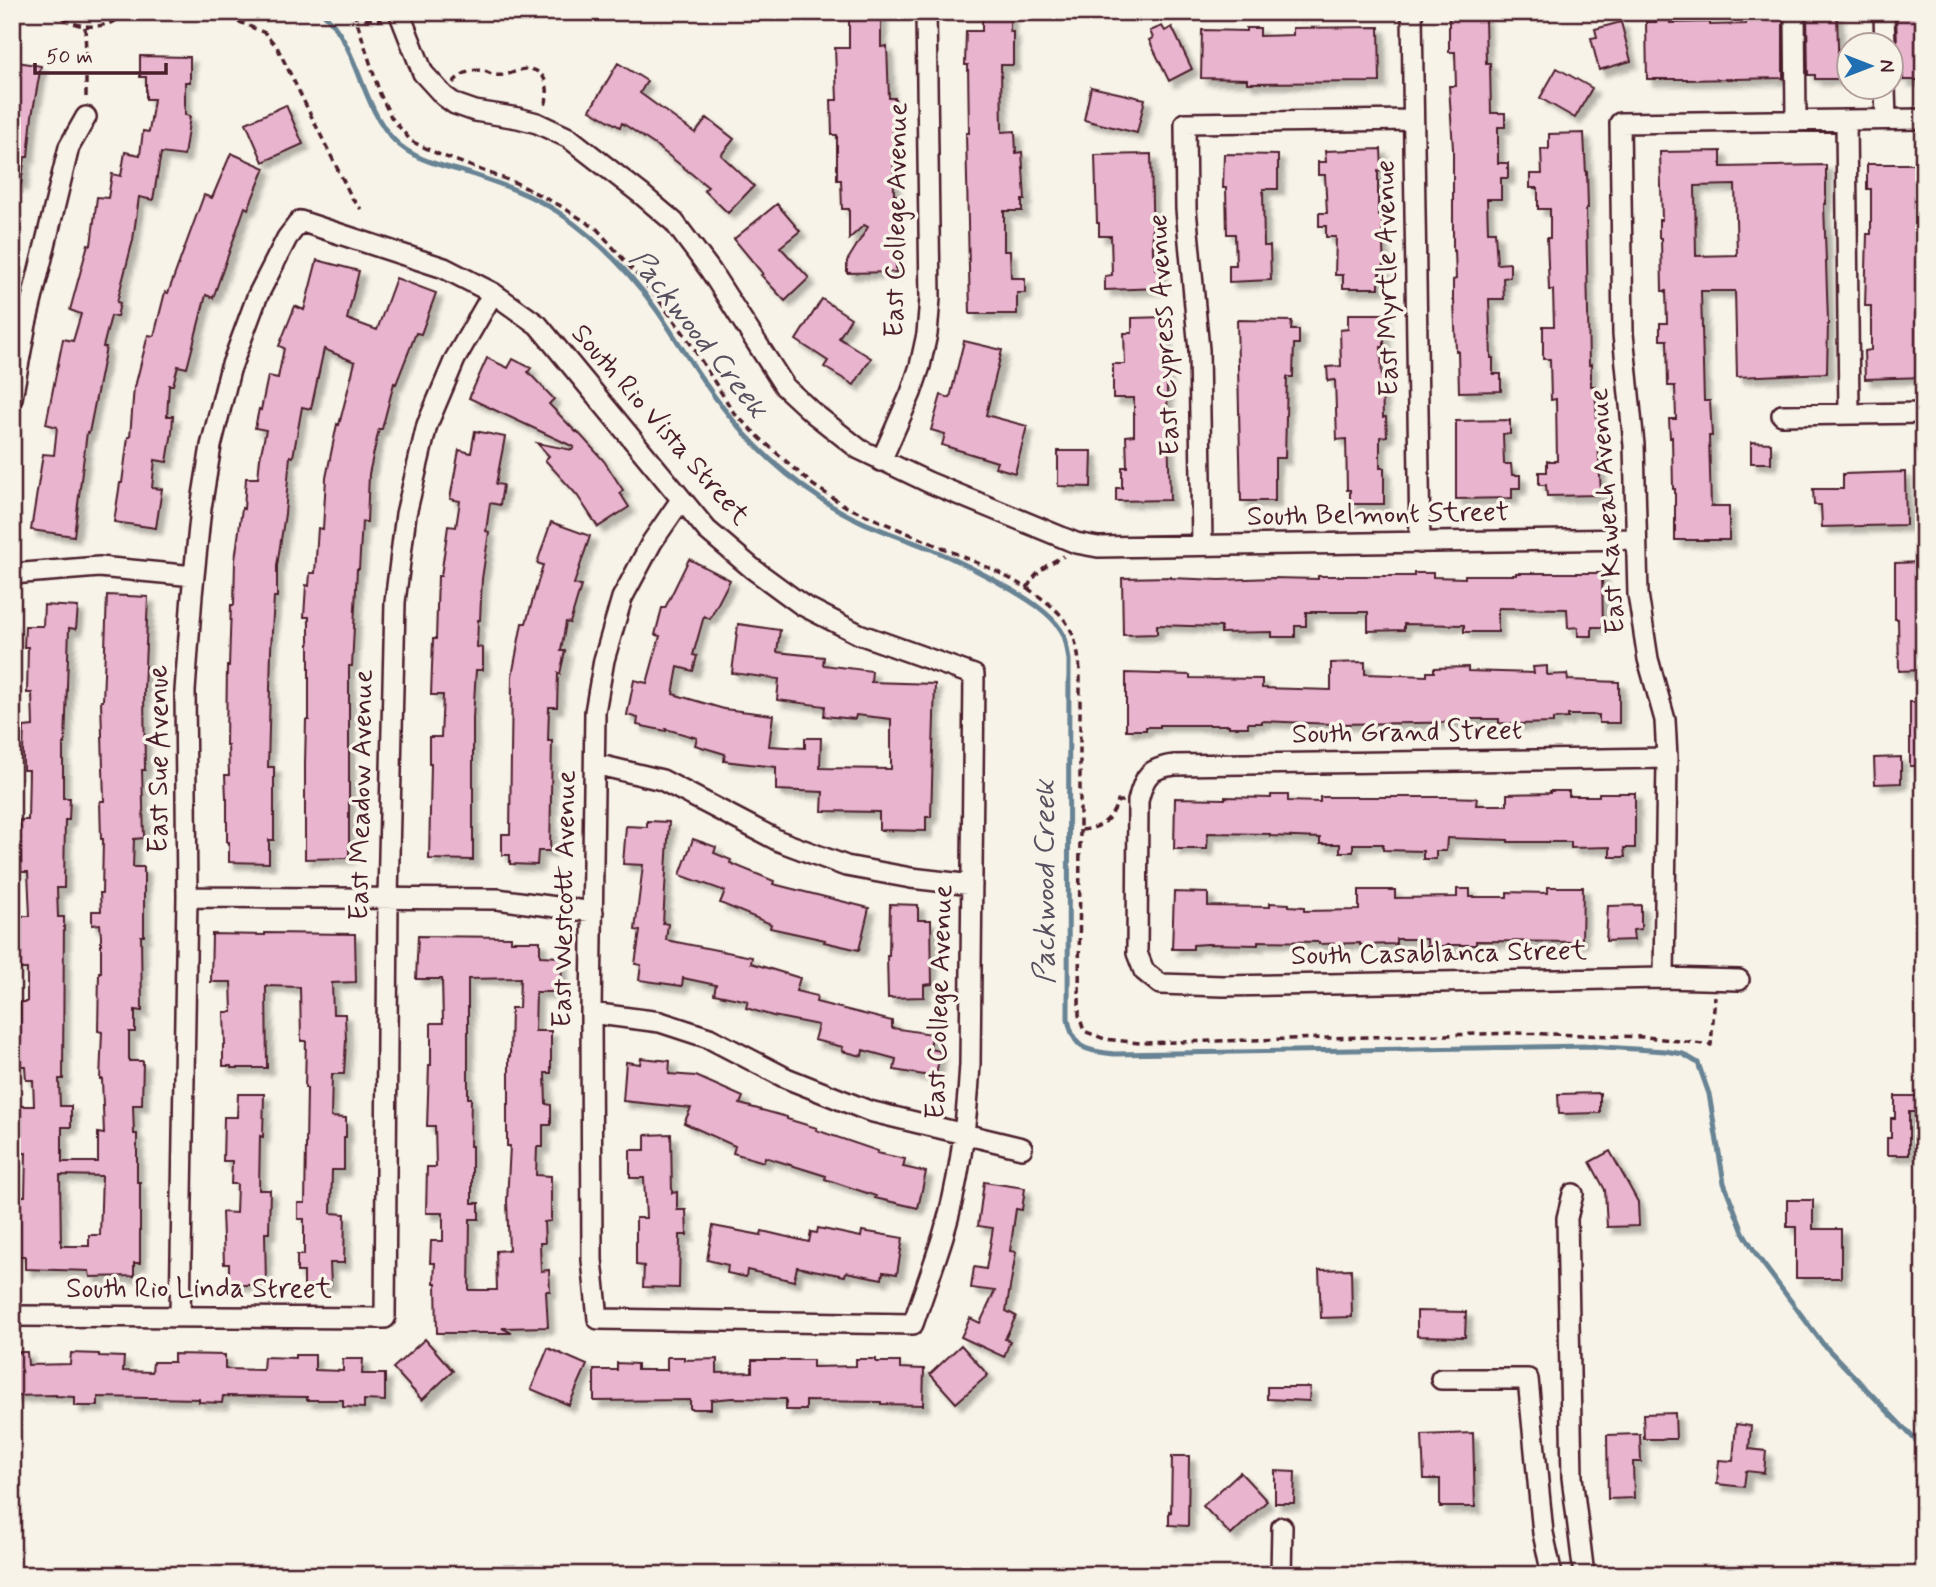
<svg xmlns="http://www.w3.org/2000/svg" width="1936" height="1587" font-family="Mynerve,sans-serif">
<style>
.lines{fill:none;stroke-linecap:round;stroke-linejoin:round}
.stream{stroke:#678394;stroke-width:5}
.building{fill:#e9b4ce;stroke:#4a1f2b;stroke-width:2;fill-rule:evenodd;filter:url(#shadow)}
.minor-casing{stroke:#4a1f2b;stroke-width:24}
.path{stroke:#4a1f2b;stroke-width:3.5;stroke-dasharray:7 5;stroke-linecap:butt}
.minor{stroke:#f7f3e8;stroke-width:19}
.labels{text-anchor:middle;dominant-baseline:central;stroke-width:7;stroke-linejoin:round;paint-order:stroke}
.street-label{font-size:28px;fill:#4a1f2b;stroke:#f7f3e8}
.water-label{font-size:30px;font-style:italic;fill:#595160;stroke:#f7f3e8}
</style>
<defs>
<filter id="shadow"><feDropShadow dx="6" dy="6" stdDeviation="2" flood-color="#0004"/></filter>
</defs>
<rect width="100%" height="100%" fill="#f7f3e8"/>
<filter id="ink" filterUnits="userSpaceOnUse"><feTurbulence type="fractalNoise" baseFrequency=".0143" numOctaves="2"/><feDisplacementMap in="SourceGraphic" scale="14" xChannelSelector="R" yChannelSelector="G"/><feConvolveMatrix kernelMatrix="1 2 1 2 8 2 1 2 1" color-interpolation-filters="sRGB"/></filter>
<g filter="url(#ink)">
<g class="lines">
<path class="stream" d="M322,12C359,46 360,104 394,140C414,161 445,166 471,174C501,184 532,195 558,212C596,238 629,271 656,309C678,340 697,375 721,405C748,441 783,474 821,499C855,523 894,534 931,549C959,561 986,575 1012,590C1029,600 1050,613 1061,630C1067,639 1067,650 1069,660L1068,1019C1074,1050 1085,1050 1114,1054L1589,1046L1665,1051L1683,1054L1698,1063L1709,1094L1724,1183L1743,1232L1758,1257L1823,1344L1924,1449"/>
</g>
<path class="building" d="M849,12H881V47L887,46L889,98H895L896,119H893L894,195H896V272L847,273V261L868,227L864,225L849,239V209H842L841,180H837V135H832L831,100H837L835,48H849Z
M982,12H1010V32H1013V65H1001L1002,132L1015,131L1016,153L1022,152L1025,200H1022V211H1004V251H1010L1011,278H1025V293H1017V314H970L966,133H969L968,65H965L966,31H982Z
M1837,13L1839,79H1815V75H1808L1807,14Z
M1656,14H1670V23L1710,22V25L1746,24V14H1783V78L1687,80V79H1647L1646,22H1656Z
M1896,14H1924V80H1903V75H1891V57L1895,52L1897,46Z
M1485,17L1486,63H1490L1491,113H1505V127H1498V163H1508V178H1501V199H1487L1488,232H1495L1497,264L1510,263V277L1503,278L1504,299H1489L1491,358H1493V374H1501V391L1459,392L1458,351H1456L1454,300H1453V280L1456,279L1455,251H1453V149L1449,86H1456L1455,52H1449V18Z
M1621,22L1631,61L1599,70L1591,38L1597,37L1595,29Z
M1162,26L1165,31L1172,27L1192,69L1169,81L1149,40L1153,38L1150,31Z
M1379,27L1380,82L1247,83V79L1201,78L1202,30L1246,31V28H1260V36L1293,35V28Z
M140,56L190,57V82H185V115L190,116L184,156L161,153L153,200L139,197L133,240L117,302L120,303L117,317L111,316L103,347H106L89,433L87,432L74,536L31,530L43,454L54,455L57,427L46,424L63,339L73,341L81,314L70,310L88,244L91,245L97,197L108,198L112,174L121,176L125,152L140,155L143,131L149,132L154,99H146V77H140Z
M12,61L41,66L32,116L28,157H25L21,184H12Z
M618,63L647,81L640,93L695,133L707,118L734,139L721,155L754,186L728,213L704,190L708,187L658,147L622,123L620,127L590,110Z
M1557,68L1592,88L1575,118L1540,98Z
M1091,87L1145,99L1137,133L1084,120Z
M286,105L303,144L263,162L246,123Z
M1584,133L1586,174L1587,173L1588,208H1586L1589,365L1591,364V386H1595L1601,495L1547,496L1546,485H1539V472H1547V461H1557L1556,399L1551,400L1550,359H1543V326H1554L1553,290H1549L1547,238H1550V209H1538V188H1530V174H1542L1541,149H1549V134Z
M1381,149L1382,170L1378,171V216H1382L1384,273H1379V288H1343V275H1335L1336,237H1326V226H1319V213H1327L1325,175H1318V162H1326L1325,151Z
M1721,151V167L1826,165V204H1824L1828,321L1827,373L1737,377L1735,291H1701L1704,401H1710L1712,436H1709L1711,506H1729V540H1675V489H1673L1672,437L1670,438L1669,419H1676L1675,386H1668L1667,340H1660V323H1667L1666,291H1662L1661,238H1659V220H1662L1660,152ZM1735,185L1737,255L1696,256L1695,186Z
M231,153L265,168L248,209L245,207L213,298L206,295L187,368L178,366L173,385H169L167,416H173L172,432L167,462L155,460L152,488L162,489L156,528L114,522L120,483H122L128,437H130L134,387H135L148,335L154,336L165,292L168,293L204,195L212,198Z
M1151,154L1153,254H1155V270H1160V288L1105,290V276L1112,275L1111,236H1099V223H1097L1095,155Z
M1224,154L1278,155V189H1263L1264,246H1270L1271,280L1229,282V265H1236L1235,234H1227L1226,188H1223Z
M1867,164H1924V377L1865,379L1864,351L1871,350V306H1865L1867,234H1871V189H1867Z
M777,204L800,231L780,247L809,278L785,301L761,275L763,274L734,239Z
M317,260L359,271L347,319L377,330L396,278L436,293L421,334L416,333L396,384L394,383L382,429H379L369,474L367,522H362L359,569H357L352,666H349V858L305,859V763L306,720H309V617H304L306,585L309,586L310,573H315L318,528L323,529L326,478L337,424L339,425L355,362L324,349L311,409L302,407L293,457L290,456L285,514L277,566V597H274L271,650L268,767H274V840H269V863L229,862V842H227V798H226L225,775H229L228,745H226L227,666H229L231,605H234L235,560L242,508L244,509L246,478H258L260,458L266,430L255,428L259,409L261,410L268,376L278,378L284,348L279,346L295,306L304,310Z
M822,299L851,318L839,338L871,358L854,385L824,367L828,361L796,340Z
M1348,314H1384V347H1381L1383,417H1386L1387,436L1380,437V468H1384V504H1350V490H1347L1346,439L1337,440L1335,380L1328,381L1327,367L1341,366L1340,330L1348,329Z
M1165,317L1170,500L1116,501V488H1122V467H1127L1126,436L1134,435V398H1113V364H1125L1124,333H1132V318Z
M1237,320L1292,321L1291,330H1299V344H1294L1293,377H1287L1285,458H1275V501H1241Z
M964,341L1002,350L986,415L1027,426L1015,473L995,467L997,462L942,445L945,434L931,430L941,395L950,398Z
M487,358L508,368L513,359L531,368L528,372L554,399L549,404L576,432L577,431L604,461L623,490L620,493L629,507L598,527L577,495L545,460L549,456L537,443L572,450L574,447L469,398Z
M1510,420V434H1503L1504,464H1511L1512,475H1520V488H1512V498L1456,499V421Z
M475,431L505,437L496,484L503,485L500,505L490,503L486,531L489,532L482,579L480,620H478L477,647L483,648V670H476L473,718V860L429,859L431,764H429V737H441L443,695H431L433,639H436L438,576H441L448,526L456,527L460,501L450,499L459,450L471,453Z
M1751,442L1771,443V463H1751Z
M1058,451H1092L1091,487L1058,486Z
M1905,472L1906,525L1822,527L1821,505H1814L1813,489H1843V474Z
M551,522L590,536L574,584L581,586L570,623L566,622L561,651H565L560,674L558,673L557,707H549L548,741H552L550,851H538L537,865L510,864V855H502V834H510L512,676L522,623H526L543,565L537,563Z
M689,559L730,580L710,619L704,616L693,655L697,656L693,671L678,667L673,694L724,709L773,715L769,746L805,748V738H821L820,768L891,769V719L856,715L855,719L824,716L825,706L777,700L779,679L732,673L738,624L780,630L777,652L824,657L823,665L872,671L871,682L935,684L931,817H926V831L879,830V812L822,811L823,792L776,790V767L724,761L725,754L695,745L697,738L666,729V731L637,725L638,718L627,715L634,680L647,683L660,636L655,635L662,608H665Z
M1924,562V670L1899,671L1898,619H1895V563Z
M1414,573H1433V577L1465,578V575H1516V573H1602L1603,627H1592V636H1578V627L1568,628L1567,609L1498,608V632H1464V625L1404,624V630L1368,631V612H1306V626H1295V637H1272V632L1221,633V627L1157,625V634L1123,635L1122,578L1171,577V578L1220,580L1273,578L1318,579V576H1414Z
M107,595L148,597L144,690L145,770H142L144,838L134,839L133,867H144V936H141L142,1011L135,1010V1032H129V1061H143L142,1105H133L134,1134H137V1182H140V1263H134V1276L90,1277L89,1271L25,1269V1256H18L19,1196H25L26,1153H20V1128H18V1106H34L33,1080H26L25,1066H20V1002H27V969H20L19,916H30L28,872H21L20,820H28L29,770H23V751L24,727L33,726L32,693H27L28,647H24L25,626H43L44,605L78,607L76,629L69,628L65,744H63V798H70L69,820H65L64,888H57L58,917H64L63,1079H59L60,1106H71V1127H62V1162H98V1133L104,1134L102,1079H100L102,1032L98,1031L99,972H101V937L100,924L92,925V911H101L100,893H102L103,839H101L100,801H104L101,701H103ZM60,1175L102,1176L100,1235H89V1246H61Z
M1365,662V674L1427,676V672H1434V668L1468,667V671L1534,673L1533,667L1547,666V675L1567,674L1568,680L1619,682V723H1599V715H1568V718L1553,719V723L1519,724L1499,723V719H1469V722L1416,723L1332,724L1262,721V723H1248V727H1229V725H1160V727H1146V730H1126V673L1190,675V678L1262,679V688L1331,690V663Z
M1910,702H1924V766H1910Z
M1901,757V783L1875,784L1874,758Z
M1550,791H1569V796H1599V793H1635V848H1624L1625,857H1610V847L1571,848V842H1508V840L1447,838L1446,851H1436V859H1423V851L1383,850V844H1353V852H1340V844H1320V838L1270,836V834L1208,833L1207,849H1174L1175,798L1225,799V797L1271,798V795H1288V801L1320,802V797H1447L1477,798L1476,805H1507V794L1550,793Z
M647,821L669,822L663,923L668,924L666,940L752,957L751,963L800,978L796,991L817,996L816,1002L892,1021V1028L932,1034L930,1049L940,1051L936,1077L894,1070L896,1059L863,1050L862,1056L842,1051L843,1047L814,1040L818,1025L773,1016L746,1008L748,1001L714,994L716,985L683,978L682,986L639,980L641,965L635,964L640,931L635,930L643,865L623,864L626,826L647,827Z
M693,839L716,847L714,853L731,860L730,863L774,881L773,884L869,908L859,950L824,942L825,940L770,928L771,924L720,903L725,891L680,875Z
M1548,887H1583L1582,942L1476,941V945H1446V946H1427V939H1396V944L1360,945V943L1319,944V942L1258,941V945L1207,944L1193,945V949H1172L1174,892L1208,893V906L1270,907V903L1289,904V906L1304,907V911L1359,910V890H1395V898L1457,897V889H1470V897H1507V892L1548,893Z
M890,904L918,905V920H931L932,984L924,985V997L888,998L887,956H889Z
M1641,905V929L1633,930L1634,940L1606,941L1608,906Z
M265,933L355,934L356,982L332,983L333,1014H345L346,1040L344,1074H332L331,1117L346,1118V1137H344V1170H332L331,1213L345,1214L344,1263H330L331,1285H304V1272H297V1255H304V1219H298V1203H305L307,1088H305L306,1041H301L300,987L266,986L267,1068H231V1066H223V1045H225L224,1012H232L231,982H211L212,934L265,935Z
M418,936L511,937V941H540V956L562,957L561,992H536L535,1031H551V1073H545L546,1104L551,1105V1125H543V1147H537L536,1175L551,1176V1221L544,1222L545,1243H540L541,1271L549,1270L550,1291H546L548,1327L502,1328L512,1333H437L436,1283H434L435,1263H430L431,1241H443V1213H426L427,1167H436L435,1126H427L429,1065H431V1023H443L442,979H416ZM520,978L519,1008H511L510,1056H509V1104H507V1146H510L507,1201L509,1250L496,1251L497,1290H469L470,1219H479V1203H472V1146H470L471,1098H468V979Z
M641,1058L670,1061L669,1074L696,1076L743,1097L740,1104L787,1117V1119L817,1128L816,1130L878,1151L877,1153L905,1159L903,1167L926,1172L918,1208L875,1198L876,1196L825,1179L826,1176L765,1157L764,1162L733,1153L735,1146L684,1123L691,1108L623,1101L626,1062L640,1064Z
M1600,1093V1113L1559,1114L1558,1094Z
M238,1094H264L263,1137L260,1136L259,1190H270L269,1233H265L266,1285H229V1264H224L222,1212L236,1213L237,1184H231L232,1161H223L224,1117H237Z
M1895,1096H1918V1112H1909V1155H1887V1138H1891V1118H1895Z
M671,1134L672,1193L677,1192V1210H686L687,1235H680L679,1288L643,1287L644,1266L636,1265V1218H646L644,1178H630V1150H645V1135Z
M1610,1151L1638,1202L1639,1226L1607,1227L1605,1190L1590,1162Z
M984,1182L1025,1188L1022,1210L1016,1209L1010,1251L1016,1252L1006,1311L1016,1316L1005,1339L1010,1341L1004,1357L961,1337L970,1318L980,1323L995,1291L971,1288L974,1267L986,1269L993,1228L978,1226Z
M1787,1200H1813V1229H1841V1278H1796V1227H1787Z
M713,1226L761,1235L762,1231L809,1242L811,1232L817,1233L818,1228L861,1237L862,1231L903,1238L897,1274L883,1272L882,1279L846,1272L845,1276L797,1267L794,1281L747,1270L746,1277L727,1273L728,1265L707,1260Z
M1351,1269L1352,1317L1321,1318L1319,1270Z
M1417,1311L1466,1312L1465,1337L1417,1336Z
M425,1339L453,1371L422,1400L393,1368Z
M961,1345L988,1375L956,1403L930,1374Z
M548,1348L587,1365L569,1405L531,1389Z
M12,1352H27L28,1365L70,1364L71,1353L99,1354V1356L124,1357L123,1371L152,1372L153,1362H174V1354L225,1355V1369L263,1370L264,1357L295,1358V1355H315V1370L343,1371V1359H363L362,1374H385V1401L364,1400V1408L343,1407V1400H307V1397L223,1396L222,1403L199,1402V1399L98,1397V1406H75V1397L56,1396V1395L12,1396Z
M667,1357H684V1360L717,1359V1373L752,1372V1360H813V1367L856,1366V1359H876V1362H900V1368L924,1369L923,1405L881,1404V1402L806,1401V1410H786V1399L732,1398L711,1400V1409H690V1400L594,1401V1370H617V1363L637,1364V1370H667Z
M1267,1387H1310L1309,1401L1267,1399Z
M1675,1413L1676,1439H1644L1643,1414Z
M1736,1424L1751,1426L1749,1449L1766,1451L1764,1473L1746,1471L1744,1487L1717,1484L1719,1460L1733,1461Z
M1473,1433L1475,1507H1440V1479H1424L1422,1435Z
M1640,1434L1641,1462H1633L1634,1498L1608,1499L1607,1435Z
M1172,1456H1189L1188,1526L1169,1525V1511L1171,1512Z
M1275,1471L1295,1472L1294,1503H1275Z
M1240,1472L1267,1501L1231,1535L1203,1506Z"/>
<g class="lines">
<g class="minor-casing">
<path id="minor" d="M399,12L423,73L444,96L455,104L475,111L518,118L537,123L569,138L641,194L674,222L710,270L785,387L812,412L859,449L928,482L1076,543L1098,547L1636,539
M1412,12L1420,543
M1795,12L1796,120
M1884,15L1885,46
M1885,88L1886,119
M1846,120L1849,414
M12,398L26,324L69,147L86,117
M1782,415L1924,413
M881,461L911,393L920,366L927,334L930,298L926,12
M1202,544L1199,350L1186,209L1185,123L1413,120
M12,574L99,567L194,576
M1667,758L1175,765C1149,768 1144,776 1138,801L1137,953L1144,971L1160,984L1223,986L1664,978L1739,980
M595,764L662,780L779,841L846,866L911,878L972,885
M187,897L497,899L593,912
M1664,978L1667,758L1665,720L1648,659L1638,594L1634,445L1623,334L1620,123L1924,119
M591,1013L660,1022L709,1038L786,1078L869,1111L1022,1148
M1573,1194L1567,1218L1572,1477L1584,1575
M12,1316L385,1318L388,898L395,602L406,514L427,425L455,359L493,293
M180,1317L187,897L185,691L192,595L201,508L211,446L230,370L257,297L287,238L300,221L444,268L493,293L538,325L707,530L753,569L802,605L859,634L974,675L970,1064C967,1121 960,1180 943,1236C934,1265 923,1295 913,1324L598,1319L592,1260L591,1013L595,712L604,660L622,598L652,542L681,500
M1441,1379H1528L1543,1533L1552,1575
M1281,1575L1282,1527"/>
</g>
<path class="path" d="M53,12C85,34 103,28 136,12
M216,12L265,33L277,47L352,198L361,209
M354,12L380,94L391,117L411,141L438,154L516,183L559,205L597,229L658,299L685,335L734,413L761,439L813,485L847,507L994,570L1027,588C1036,572 1047,564 1064,556
M355,12L366,19L382,20
M85,27L86,55
M86,78V100
M453,83C461,73 474,67 487,72C492,74 496,76 502,75C511,75 519,68 529,69C549,71 550,94 544,108
M1027,588C1064,613 1076,625 1080,671V830C1101,829 1111,820 1118,801H1123
M1080,830L1079,1015L1084,1031L1105,1039L1140,1043L1516,1033L1647,1037L1711,1045L1715,996"/>
<use href="#minor" class="minor"/>
</g>
</g>
<g class="labels">
<g class="street-label">
<text transform="translate(897 220) rotate(-89)">East College Avenue</text>
<text transform="translate(1388 278) rotate(-91)">East Myrtle Avenue</text>
<text transform="translate(1165 335) rotate(-93)">East Cypress Avenue</text>
<text transform="translate(660 425) rotate(49)">South Rio Vista Street</text>
<text transform="translate(1608 511) rotate(-94)">East Kaweah Avenue</text>
<text transform="translate(1378 515) rotate(-1)">South Belmont Street</text>
<text transform="translate(1407 733) rotate(-1)">South Grand Street</text>
<text transform="translate(159 759) rotate(-90)">East Sue Avenue</text>
<text transform="translate(362 795) rotate(-89)">East Meadow Avenue</text>
<text transform="translate(565 899) rotate(-89)">East Westcott Avenue</text>
<text transform="translate(1439 954) rotate(-1)">South Casablanca Street</text>
<text transform="translate(940 1002) rotate(-88)">East College Avenue</text>
<text x="199" y="1289">South Rio Linda Street</text>
</g>
<g class="water-label">
<text transform="translate(698 334) rotate(52)">Packwood Creek</text>
<text transform="translate(1045 882) rotate(-90)">Packwood Creek</text>
</g>
</g>
<rect width="1936" height="1587" fill="none" stroke="#f7f3e8" stroke-width="42"/>
<rect x="21" y="21" width="1894" height="1545" fill="none" stroke="#4a1f2b" stroke-width="2.5" filter="url(#ink)"/>
<g transform="translate(1870 66) rotate(90)"><circle r="33" fill="#f7f3e8" stroke="#b29e9c" stroke-width="2"/>
<path d="M0-5L12 26L0 18L-12 26Z" fill="#1f6fb2"/>
<text y="-10" font-size="19" font-weight="bold" text-anchor="middle" fill="#4a1f2b">N</text>
</g>
<path d="M35 63v10h131v-10" fill="none" stroke="#4a1f2b" stroke-width="3.5"/>
<text x="46" y="63" font-size="21" fill="#4a1f2b" stroke="#f7f3e8" stroke-width="5" paint-order="stroke">50 m</text>
</svg>
